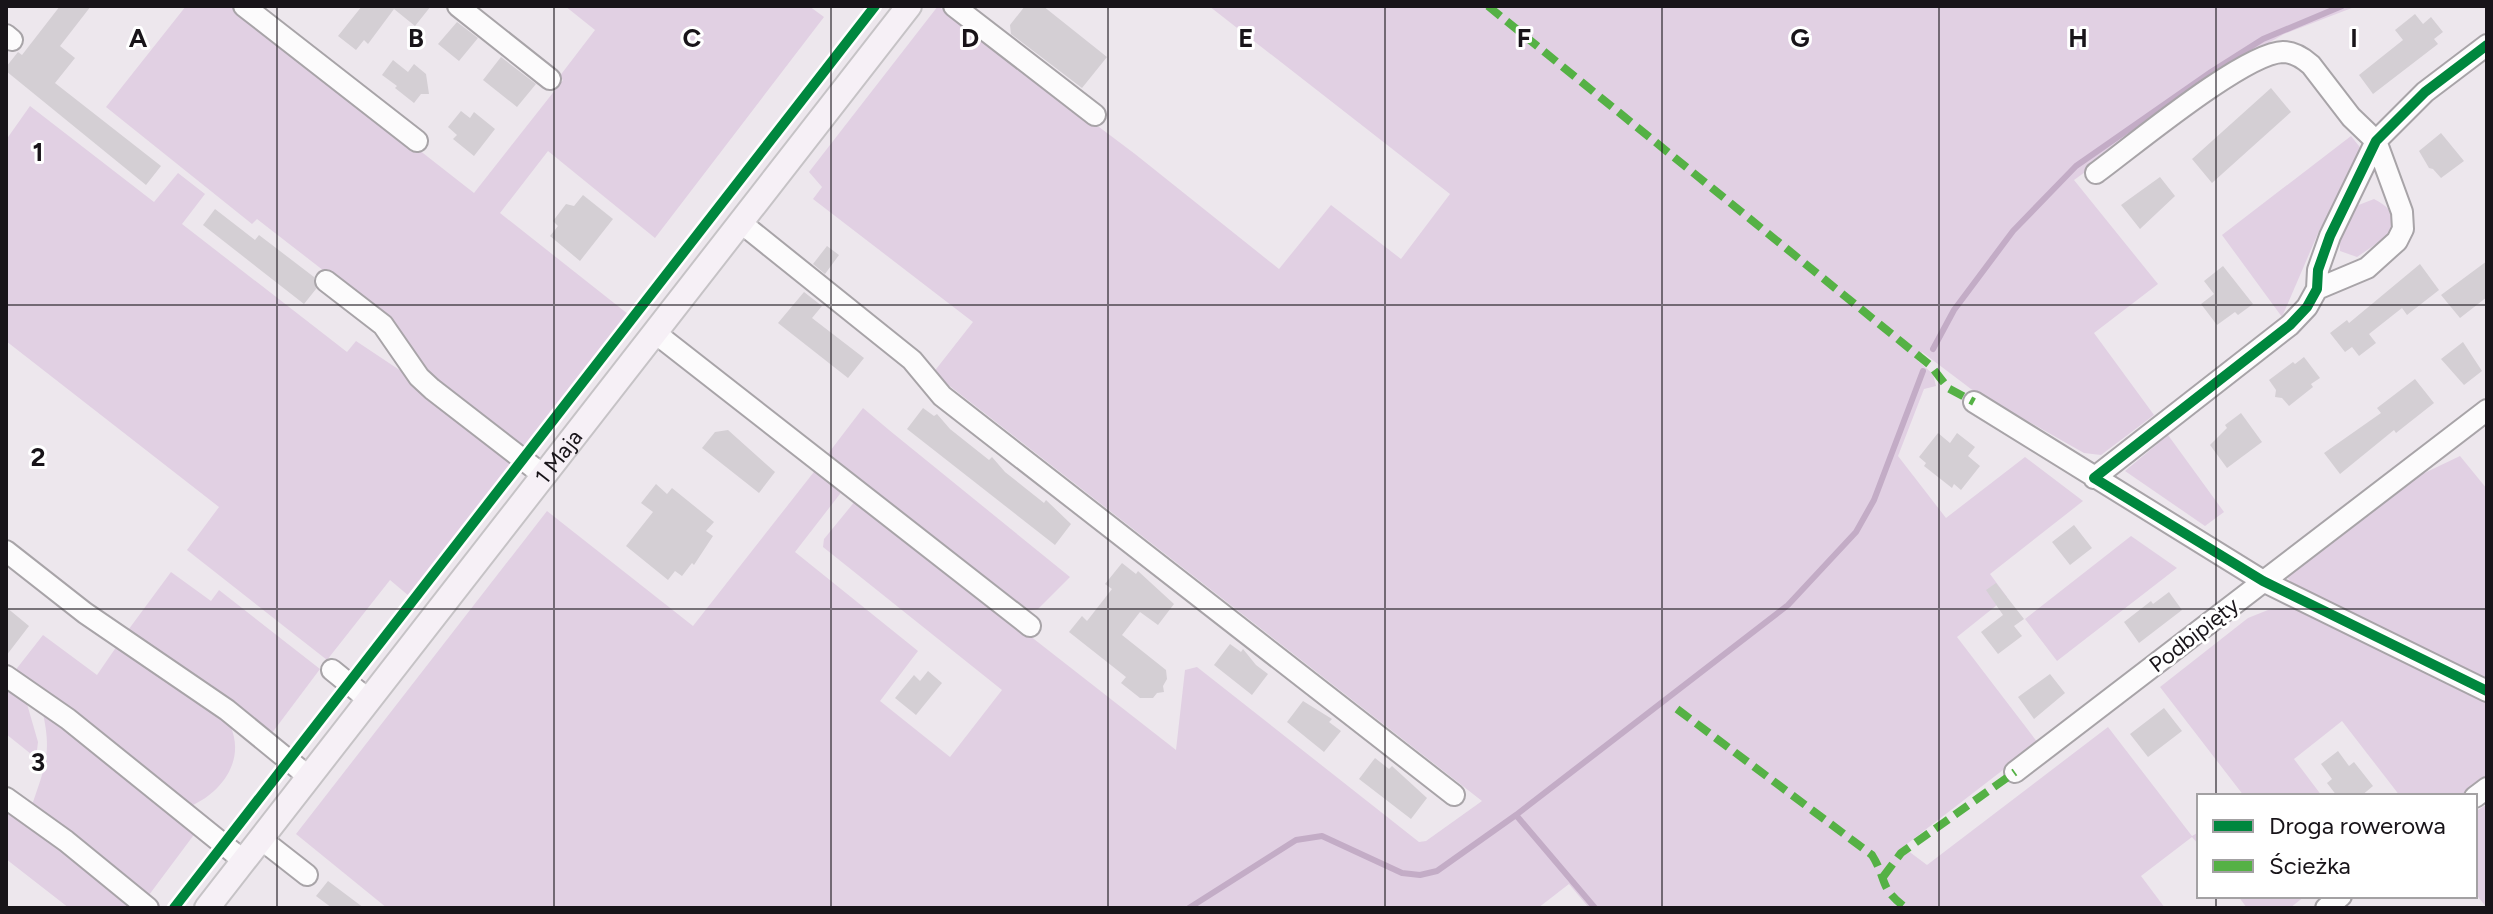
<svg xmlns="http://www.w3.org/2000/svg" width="2493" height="914" font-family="Figtree,sans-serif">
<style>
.green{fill:#e1d0e3}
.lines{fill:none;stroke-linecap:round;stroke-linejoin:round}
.stream{stroke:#c3acc6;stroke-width:6}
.building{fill:#d4cfd4}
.minor-casing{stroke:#a8a4a8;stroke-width:24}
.major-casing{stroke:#c6c3c6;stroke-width:28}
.minor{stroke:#fcfbfc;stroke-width:20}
.major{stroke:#f6f0f6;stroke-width:24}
.quiet{stroke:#55b145;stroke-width:8;stroke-dasharray:16 8;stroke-linecap:butt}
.cycleway-casing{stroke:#fff;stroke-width:15}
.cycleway{stroke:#00873e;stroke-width:10}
.grid{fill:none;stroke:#181419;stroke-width:2;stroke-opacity:0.55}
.labels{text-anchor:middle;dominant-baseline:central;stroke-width:6;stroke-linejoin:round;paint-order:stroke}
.street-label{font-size:22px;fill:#181419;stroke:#fff}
.grid-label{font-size:26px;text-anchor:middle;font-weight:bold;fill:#181419;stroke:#fff;stroke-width:6;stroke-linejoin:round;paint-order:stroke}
</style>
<rect width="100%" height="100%" fill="#ede7ed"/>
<path class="green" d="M186,6H235L474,193L563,80L559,77L595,30L565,6H809L824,17L655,238L548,151L500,213L628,314L523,450L445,393L377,312L257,219L252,224L106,107Z
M938,6L1135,154L1279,269L1331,205L1401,259L1450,194L1209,6H2357L2284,34L2246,56L2074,180L2158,284L2094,333L2154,415L2101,455L2084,453L1971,389L1922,352L1918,361L1933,374L1936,386L1924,389L1898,456L1946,518L2025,457L2083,501L1990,574L2007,597L1957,637L2038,743L1903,847L1927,865L2108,727L2192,836L2199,832V845L2192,837L2141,876L2165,908H1589L1569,884L1538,908H387L296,834L547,511L693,626L817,468L843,490L795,552L918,651L880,701L950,757L1002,690L823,547L824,539L856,500L1176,750L1185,670L1197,667L1419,842L1426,841L1482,801L933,373L973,322L813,199L822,187L809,172Z
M30,106L154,202L178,173L205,194L182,224L347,352L356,341L410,377L513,462L409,596L390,580L327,660L187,550L219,507L6,341V140Z
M2351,136L2363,151L2319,231L2282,317L2222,235Z
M2374,199C2390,207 2396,215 2392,233L2357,257L2340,251V242L2356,206Z
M863,408L889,430L1070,577L1038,609L1021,612L824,459Z
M2168,435L2224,512L2205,526L2125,471Z
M2460,456L2487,489V683L2291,582L2284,574L2414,478Z
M2131,536L2177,568L2057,661L2025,619Z
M171,572L211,601L219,590L320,669L269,737L126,633Z
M2301,607L2487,699V779L2461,796H2400L2342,721L2294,759L2322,796H2244L2160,687L2248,618L2268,610Z
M43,635L97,675L119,643L123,645L230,725C246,760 222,792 191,806L14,672Z
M6,684L25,697L38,742L36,758L6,734Z
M42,709L196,832L146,899L32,805C46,764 52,752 42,709Z
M2487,804V908L2475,893V812Z
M6,805L133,908H69L6,859Z
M2238,896H2305L2290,908H2247Z"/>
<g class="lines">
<path class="stream" d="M1933,349L1954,310L2013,231L2076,166L2211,72L2263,39L2342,6
M1516,815L1595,908
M1189,908L1296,840L1322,836L1402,873L1420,875L1437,871L1516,815L1788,605L1856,532L1874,500L1923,371"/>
</g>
<path class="building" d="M60,6H91L60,46L75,58L55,83L161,166L146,185L6,71V67L18,52L22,55Z
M362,6H431L415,26L394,9L368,44L364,40L356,50L338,36Z
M1025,6H1043L1107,57L1082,88L1011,34L1010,25Z
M2415,14L2423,24L2431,17L2443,32L2434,39L2438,44L2373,94L2359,75L2403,40L2395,30Z
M457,22L478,38L459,61L438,44Z
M501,57L536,84L517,107L483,80Z
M393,60L408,72L414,64L426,74L429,94H421L414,103L395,88L397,86L382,75Z
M2271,88L2291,112L2212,183L2192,159Z
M461,111L470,118L474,112L495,129L474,156L453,139L457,135L448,127Z
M2441,133L2464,161L2441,178L2433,169L2429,168L2419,151Z
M2160,177L2175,196L2140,229L2121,205Z
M583,195L613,219L580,261L550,236L558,226L553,221L566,204L574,206Z
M215,209L255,240L259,235L314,277L316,289L304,304L203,225Z
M827,246L839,255L825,274L813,264Z
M2487,261V297L2460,318L2441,295Z
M2420,264L2439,290L2407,315L2402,308L2369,334L2376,343L2359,356L2352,347L2345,352L2330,333L2347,320L2349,323Z
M2223,266L2253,304L2238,315L2235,312L2217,325L2201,304L2214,294L2204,281Z
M804,292L822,306L812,318L864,358L848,378L778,323Z
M2463,342L2482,371L2464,385L2441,359Z
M2304,357L2320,378L2311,384L2313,387L2289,406L2282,398L2275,397L2276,390L2269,380L2293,362L2295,364Z
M2415,379L2434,403L2396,433L2394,430L2340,474L2324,453L2381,413L2377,408Z
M923,408L934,416L937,414L950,429L989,460L992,457L1005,472L1044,503L1046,500L1071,524L1055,545L907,429Z
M2241,413L2262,442L2227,468L2210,445L2227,428L2225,425Z
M728,430L775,472L759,493L702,448L715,432Z
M1938,433L1950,443L1957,433L1975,447L1968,456L1980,466L1961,490L1954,484L1952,488L1924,466L1926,463L1919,457Z
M656,484L667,494L672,488L714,522L706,531L713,536L694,565L692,563L682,576L675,571L668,580L626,546L653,512L641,503Z
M2074,525L2092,548L2070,565L2052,542Z
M1122,563L1136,574L1138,571L1174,604L1158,625L1140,612L1122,635L1166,670L1167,679L1163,686L1164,692L1157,693L1153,698H1140L1121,683L1126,677L1069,632L1082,616L1087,621L1112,589L1105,584Z
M1996,583L2024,619L2014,626L2022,636L1998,654L1981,632L2003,615L1986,590Z
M2169,592L2182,610L2139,643L2124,622L2151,601L2153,604Z
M6,607L29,626L6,656Z
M1230,644L1241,652L1243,649L1256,665L1268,674L1252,695L1214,665Z
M928,671L942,683L916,715L895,698L914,675L920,681Z
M2050,674L2065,693L2034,719L2018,697Z
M1303,701L1332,719L1329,722L1341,731L1324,752L1287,722Z
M2164,708L2182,731L2148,757L2130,734Z
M2338,751L2349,766L2354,762L2373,786L2361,796H2337L2327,783L2332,779L2321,764Z
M1375,758L1389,769L1392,766L1427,798L1411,819L1359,779Z
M328,881L364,908H332L316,896Z"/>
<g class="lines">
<g class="minor-casing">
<path id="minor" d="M244,6L417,141
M458,6L550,79
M954,6L1095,115
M6,35L12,40
M2096,173C2133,146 2244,53 2283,52C2294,52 2303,58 2311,65L2351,117L2376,141L2402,212L2403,229L2397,241L2367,268L2317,289
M740,222L912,360L942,396L1454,795
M326,281L383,325L419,377L432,389L543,475
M654,332L1030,626
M1974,402L2263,581L2487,691
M2094,478L2290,325L2307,307L2317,289L2318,270L2330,236L2376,141L2425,92L2487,45
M6,551L85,613L227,710L309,777
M332,670L369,700
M6,676L68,719L244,861
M2015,772L2487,410
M2475,797L2487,788
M6,798L66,841L148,908
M261,839L307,875
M2326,908L2341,896"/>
</g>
<g class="major-casing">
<g id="major">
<path id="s1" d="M207,908L909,6"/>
</g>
</g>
<use href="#minor" class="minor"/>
<use href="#major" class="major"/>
<path class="quiet" d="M1488,6L1931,366L1948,388L1974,402
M1677,709L1872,855C1888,881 1878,887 1906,908
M1883,877L1901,853L2015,772"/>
<g class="cycleway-casing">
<path id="cycleway" d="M2487,45L2425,92L2376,141L2330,236L2318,270L2317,289L2307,307L2290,325L2094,478L2263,581L2487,691
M174,908L875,6"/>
</g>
<use href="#cycleway" class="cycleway"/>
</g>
<path class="grid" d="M277,6V908M554,6V908M831,6V908M1108,6V908M1385,6V908M1662,6V908M1939,6V908M2216,6V796M6,305H2487M6,609H2487M2216,896V908"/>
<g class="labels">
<g class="street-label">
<text stroke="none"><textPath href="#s1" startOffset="572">1 Maja</textPath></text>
<text transform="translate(2194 635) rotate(-38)">Podbipięty</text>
</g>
</g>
<g class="grid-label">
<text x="138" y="47">A</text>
<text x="416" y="47">B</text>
<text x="692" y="47">C</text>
<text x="970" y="47">D</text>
<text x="1246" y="47">E</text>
<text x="1524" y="47">F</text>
<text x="1800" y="47">G</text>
<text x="2078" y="47">H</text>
<text x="2354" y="47">I</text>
<text x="38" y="161">1</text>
<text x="38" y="466">2</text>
<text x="38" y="771">3</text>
</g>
<rect width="2493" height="914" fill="none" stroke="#181419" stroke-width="16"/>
<rect x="2197" y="794" width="280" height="104" fill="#ffffff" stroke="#a3a1a3" stroke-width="2"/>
<rect x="2213" y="820" width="40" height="12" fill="#00873e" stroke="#a3a1a3" stroke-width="2"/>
<text x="2269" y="834" font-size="24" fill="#181419">Droga rowerowa</text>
<rect x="2213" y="860" width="40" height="12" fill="#55b145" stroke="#a3a1a3" stroke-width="2"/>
<text x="2269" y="874" font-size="24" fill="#181419">Ścieżka</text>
</svg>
